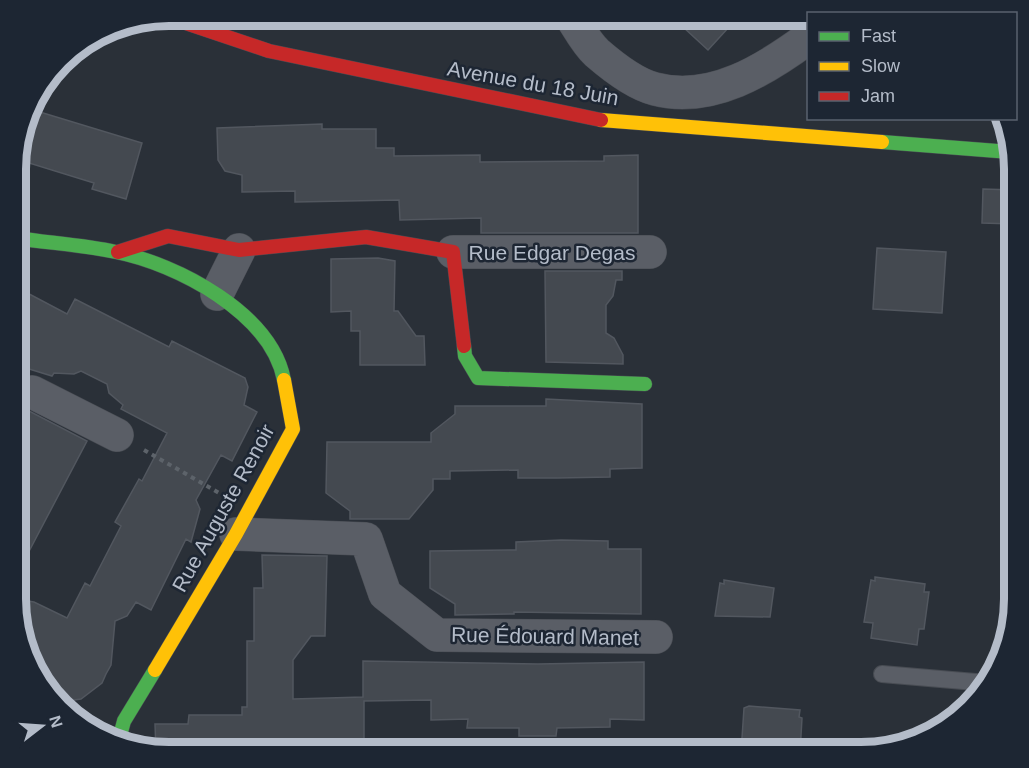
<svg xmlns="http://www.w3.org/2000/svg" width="1029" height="768" font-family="Arial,sans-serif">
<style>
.building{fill:#444950;stroke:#52575f;stroke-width:1.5}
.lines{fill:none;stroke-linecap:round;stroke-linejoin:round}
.lane-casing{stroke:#484c53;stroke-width:18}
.street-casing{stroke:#484c53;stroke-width:34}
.fast-casing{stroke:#484c53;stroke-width:15}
.slow-casing{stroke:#484c53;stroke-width:15}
.jam-casing{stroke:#484c53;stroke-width:15}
.path{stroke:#5d636a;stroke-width:4;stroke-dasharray:4.5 4.5;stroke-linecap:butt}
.lane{stroke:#5a5e66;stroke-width:16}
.street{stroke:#5a5e66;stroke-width:33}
.fast{stroke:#4caf50;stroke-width:14}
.slow{stroke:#ffc107;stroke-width:14}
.jam{stroke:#c62828;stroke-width:14}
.labels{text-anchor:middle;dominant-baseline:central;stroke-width:5;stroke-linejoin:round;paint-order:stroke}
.street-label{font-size:21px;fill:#b4bcc9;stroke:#1d2633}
.rim{fill:none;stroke:#b4bcc9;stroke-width:8}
</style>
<rect width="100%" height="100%" fill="#2a3038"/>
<path class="building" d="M670,15H740L708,50Z
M30,109L142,143L126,199L92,189L94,183L16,159V148Z
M322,124V129H376V148H394V156L480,155V162L604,161V156L638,155V233H481V218L400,220L399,200L295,202V191L242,192V175L225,171L218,160L217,128Z
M983,189L1014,190V224L982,223Z
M877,248L946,252L942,313L873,309Z
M378,258L395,261L394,311H398L416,336H424L425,365H360V331H351V311L331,312V259Z
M545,271H622V280H616L613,296L606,305V333L614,338L623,355V364L546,362Z
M16,287L67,314L75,299L169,347L172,341L245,378L248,387L244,405L257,412L232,461L221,455L196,500L200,509L191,542L186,539L151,610L136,602L127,616L115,621L111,665L106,674L102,683L81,699L74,700L67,714L31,668L15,610V599L34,602L67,618L85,583L90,586L121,526L115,522L139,479L142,481L167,433L121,409L123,405L109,393L107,384L81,371L74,374L54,373L52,376L16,365Z
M546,399L642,404V468L610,469V477L557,478H518V470L450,471V479H433V490L409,519H350V511L326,493L327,442H431V433L455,414V406H546Z
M29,411L87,441L15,578L16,412Z
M561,540L608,541V549H641V614L514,612V614L455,615V604L430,588V551L516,550V542Z
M262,555L327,556L325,636H311L293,660V699L363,697V661L538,664L644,662V720L610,719V727L557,728L556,736H519V728H467L468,719L431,720V700L364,701V753L156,752L155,724H188L189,715H242V707H247V641H254V588H263Z
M875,577L925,584L924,592H929L924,629H919L917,645L871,638L873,623L864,622L871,580L875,581Z
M724,580L774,588L770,617L715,616L720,583L724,584Z
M749,706L800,710L799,717L802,718L800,753H741L744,708Z"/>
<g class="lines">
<g class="lane-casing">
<path id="lane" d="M882,674L987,683"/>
</g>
<g class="street-casing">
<path id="street" d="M570,15C578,27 586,43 597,53C612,66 635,84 655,89C711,104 766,69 808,38
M453,252H650
M217,294L239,250
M16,394L32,392L117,435
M236,534L366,539L385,594L437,635L656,637"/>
</g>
<g class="fast-casing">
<path id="fast" d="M882,142L1010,152
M16,238C49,243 84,245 116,252C177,264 271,313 284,380
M464,346L465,356L478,378L645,384
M118,743L124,721L155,670"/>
</g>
<g class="slow-casing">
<path id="slow" d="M601,120L882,142
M155,670L236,534L293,429L284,380"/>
</g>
<g class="jam-casing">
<path id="jam" d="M165,16L269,51L601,120
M118,252L168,236L239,250L366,237L453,252L464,346"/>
</g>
<path class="path" d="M144,450L221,494"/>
<use href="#lane" class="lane"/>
<use href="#street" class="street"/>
<use href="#fast" class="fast"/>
<use href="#slow" class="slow"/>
<use href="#jam" class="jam"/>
</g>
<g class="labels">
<g class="street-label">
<text transform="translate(533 83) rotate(10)">Avenue du 18 Juin</text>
<text x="552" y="252">Rue Edgar Degas</text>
<text transform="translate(223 508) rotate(-61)">Rue Auguste Renoir</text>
<text transform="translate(545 636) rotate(1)">Rue Édouard Manet</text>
</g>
</g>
<path d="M0 0H1029V768H0ZM169 26H861A143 143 0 0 1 1004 169V599A143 143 0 0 1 861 742H169A143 143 0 0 1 26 599V169A143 143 0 0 1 169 26Z" fill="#1d2633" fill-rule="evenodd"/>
<path class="rim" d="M169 26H861A143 143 0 0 1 1004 169V599A143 143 0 0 1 861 742H169A143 143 0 0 1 26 599V169A143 143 0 0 1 169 26Z"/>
<rect x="807" y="12" width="210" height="108" fill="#1d2633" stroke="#59626f" stroke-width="1.5"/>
<rect x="819" y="32" width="30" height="9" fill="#4caf50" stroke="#59626f" stroke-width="1.5"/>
<text x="861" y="42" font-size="18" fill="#b4bcc9">Fast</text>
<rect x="819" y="62" width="30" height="9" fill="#ffc107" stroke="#59626f" stroke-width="1.5"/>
<text x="861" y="72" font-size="18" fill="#b4bcc9">Slow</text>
<rect x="819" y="92" width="30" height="9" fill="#c62828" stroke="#59626f" stroke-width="1.5"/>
<text x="861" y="102" font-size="18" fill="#b4bcc9">Jam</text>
<g transform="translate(42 726) rotate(73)" stroke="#1d2633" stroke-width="4.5" paint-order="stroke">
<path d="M0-4.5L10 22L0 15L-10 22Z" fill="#b4bcc9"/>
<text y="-9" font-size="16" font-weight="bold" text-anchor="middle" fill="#b4bcc9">N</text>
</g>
</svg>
